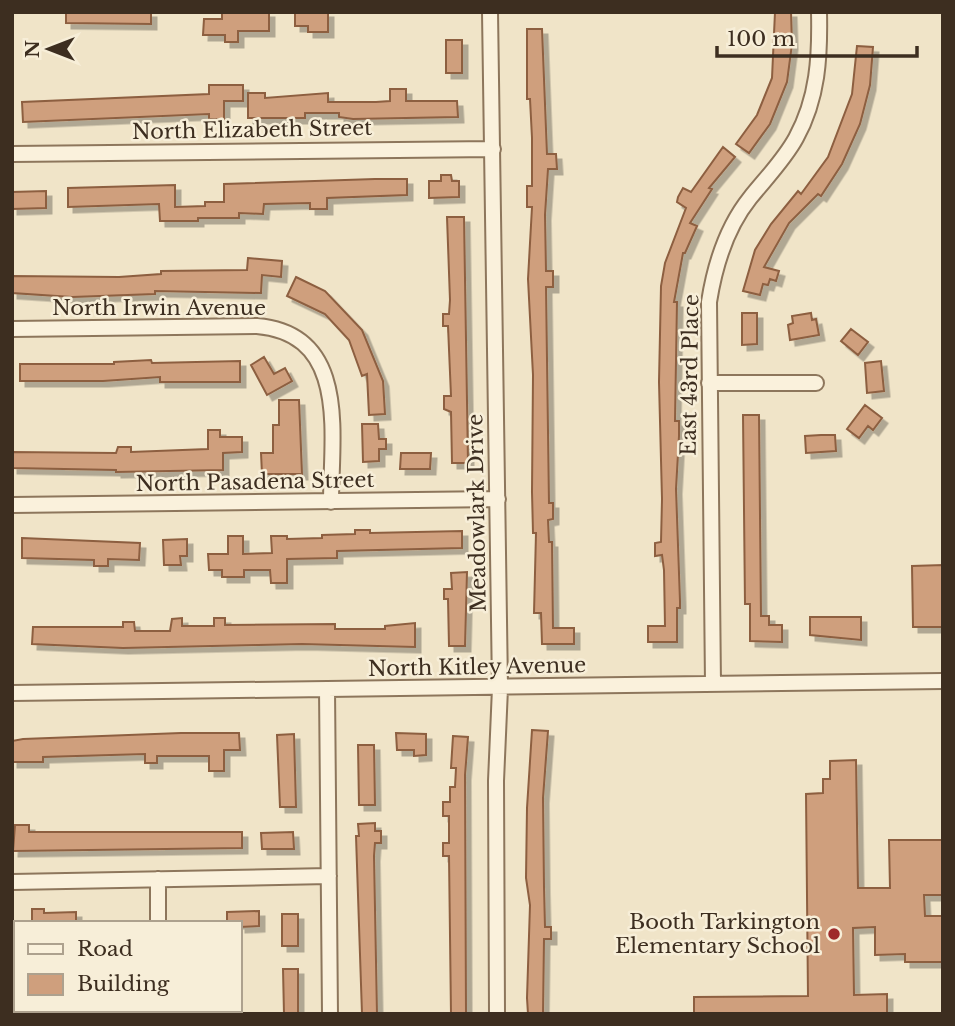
<svg xmlns="http://www.w3.org/2000/svg" width="955" height="1026" font-family="'Libre Baskerville',serif">
<style>
.building{fill:#cf9f7d;stroke:#8d5f41;stroke-width:2;filter:url(#shadow)}
.lines{fill:none;stroke-linecap:round;stroke-linejoin:round}
.minor-casing{stroke:#8d765c;stroke-width:18}
.minor{stroke:#faf1dc;stroke-width:14}
.poi-dot{fill:#9e2a2b;stroke:#f7eed8;stroke-width:2.5}
.labels{text-anchor:middle;dominant-baseline:central;stroke-width:5;stroke-linejoin:round;paint-order:stroke}
.street-label{font-size:21px;fill:#3d2e20;stroke:#f7eed8}
.poi-label{font-size:21px;fill:#3d2e20;stroke:#f7eed8;text-anchor:end}
</style>
<defs>
<filter id="shadow"><feDropShadow dx="5.5" dy="5.5" stdDeviation="0" flood-color="#0004"/></filter>
</defs>
<rect width="100%" height="100%" fill="#f0e4c8"/>
<path class="building" d="M66,12H151V24L66,23Z
M222,12H269V31H238V42H225V35H203L204,19H222Z
M295,12H328V32H308V26H295Z
M775,12H791L792,44L787,82L770,124L749,153L736,144L757,115L772,78Z
M527,29H542L547,154H556L557,169H548L545,215L546,271H553V287H546L549,503H553V519L548,520L549,542H552L553,628H574V644H542L541,613H534L536,533H533L532,492L533,375L528,279L532,207H527V186H532V138L530,99H527Z
M446,40H462V73H446Z
M857,46L873,47L870,85L860,124L842,164L821,196L818,194L789,223L764,267L779,271L776,281L770,279L768,285L763,284L760,295L743,291L755,250L771,224L798,191L801,194L828,157L852,94Z
M209,85H243V101H224V119H209V114L23,122L22,102L209,94Z
M390,89H406V101H457L458,117L353,119L339,117V113H305V118H248V93H265V98L328,93V102H376L390,101Z
M723,147L735,157L709,188L712,189L690,223L697,226L685,253H683L674,302H677L675,421H679V436L676,489L680,601V608H677V642H648V626H665L664,570L662,555L655,556V543L661,542L662,499L659,382L661,286L665,263L686,208L677,202L678,197L683,188L691,192Z
M441,175H451L452,181H459V197L429,198V181H441Z
M375,179H407V195L327,198V209H310V203L264,204L263,214L239,213V218H198V221H160L159,204L68,207V188L175,185V207L205,206V202H224V184Z
M46,191V208L12,209V192Z
M447,217H464L468,463H452L451,412L444,409V396H451L448,326H443V314H449L450,300Z
M248,258L282,261L281,277L262,275L261,293L155,291V294L72,297L12,293V276L119,277L161,274V271L247,270Z
M296,277L325,291L362,330L383,381L385,414L369,415L367,374L362,376L349,340L325,314L287,296Z
M742,313H757V344L742,345Z
M811,313L812,320L816,319L819,335L790,340L788,325L793,323L792,316Z
M851,329L868,342L858,355L841,341Z
M264,357L274,374L285,368L292,381L267,395L251,365Z
M151,360L152,363L240,361V382H160V377L103,381H20V364H114V362Z
M881,361L884,391L867,393L865,363Z
M279,400H299L302,474H262L261,453H273V425H279Z
M865,405L882,418L873,430L868,426L859,438L847,429Z
M743,415H759L761,616H769V625H782V642L750,641V604H745Z
M362,424H378L379,439H386V449H379V461L363,462Z
M208,430H220V437H242V452L223,453V470L116,472V470L12,468V452L116,453L118,447H131V452L208,449Z
M821,435H835L836,451L806,453L805,436Z
M401,453H431L430,469H400Z
M355,530H370V533L462,531V548L337,551V558L287,559V583H271L270,570H244V577H222V570H209L208,554H228V536H243V554L272,553L271,536H287V539L322,538V535L355,534Z
M22,538L140,543L139,560L108,559V566H94V560L22,558Z
M187,539V556H180L181,565H164L163,540Z
M943,565V627H913L912,566Z
M467,572L465,646H449L448,599H444V589H452L451,573Z
M810,617H861V640L810,635Z
M182,618V626H214V618H225V625L335,624V629H385V626L415,623V647L302,644L123,648L32,644L33,627H123V622H134L135,631H170L172,619Z
M532,730L548,731L543,798L544,887L545,927H551V939H544L543,1014H528L527,998L530,905L526,878L527,808Z
M181,733H239L240,750H224V771H209V756H157V763H145V754L43,757V762H12V741L23,739Z
M396,733L426,734V755L414,756V750H397Z
M294,734L296,807H280L277,735Z
M453,736L468,737L465,775L466,1014H451L449,856H443V843H449V816H443V802H450V787H455L456,768H451Z
M358,745H374L375,805H359Z
M856,760L858,888H890L889,840H943V895H924L925,916H943V962H905V954L875,955V927L853,928L854,995L887,994V1014H694V997L808,996L806,794L823,793V779H830V761Z
M375,823V831H381V843H375L374,856L377,1014H362L356,836H359L358,824Z
M15,825H29V832H242V848L13,851Z
M293,832L294,849H262L261,833Z
M32,909H44V913L76,912V923H32Z
M259,911V926L240,927V923H227V912Z
M282,914H298V946H282Z
M283,969H298V1014H284Z"/>
<g class="lines">
<g class="minor-casing">
<path id="minor" d="M490,12L500,688L496,781L497,1014
M12,154L493,149
M12,329L257,326C350,334 331,436 331,502
M709,383H816
M12,505L498,499
M713,684L709,302C715,264 726,228 750,198C766,178 784,160 796,138C818,98 820,57 819,12
M327,689L330,1014
M12,693L943,681
M158,879V923
M12,882L329,876
M155,1014L156,1010"/>
</g>
<use href="#minor" class="minor"/>
</g>
<circle class="poi-dot" cx="834" cy="934" r="7"/>
<g class="labels">
<g class="street-label">
<text transform="translate(252 130) rotate(-1)">North Elizabeth Street</text>
<text x="159" y="308">North Irwin Avenue</text>
<text transform="translate(690 375) rotate(-89)">East 43rd Place</text>
<text transform="translate(255 482) rotate(-1)">North Pasadena Street</text>
<text transform="translate(477 513) rotate(-91)">Meadowlark Drive</text>
<text transform="translate(477 667) rotate(-1)">North Kitley Avenue</text>
</g>
<g class="poi-label">
<text x="820" y="922">Booth Tarkington<tspan x="820" dy="24">Elementary School</tspan></text>
</g>
</g>
<rect width="955" height="1026" fill="none" stroke="#3d2e20" stroke-width="28"/>
<rect x="14" y="921" width="228" height="91" fill="#f7eed8" stroke="#ada18e" stroke-width="2"/>
<rect x="28" y="944" width="35" height="10" fill="#faf1dc" stroke="#ada18e" stroke-width="2"/>
<text x="77" y="956" font-size="21" fill="#3d2e20">Road</text>
<rect x="28" y="974" width="35" height="21" fill="#cf9f7d" stroke="#ada18e" stroke-width="2"/>
<text x="77" y="991" font-size="21" fill="#3d2e20">Building</text>
<g transform="translate(49 49) rotate(270)" stroke="#f7eed8" stroke-width="5" paint-order="stroke">
<path d="M0-5L12 26L0 18L-12 26Z" fill="#3d2e20"/>
<text y="-10" font-size="19" font-weight="bold" text-anchor="middle" fill="#3d2e20">N</text>
</g>
<path d="M717 46v10h200v-10" fill="none" stroke="#3d2e20" stroke-width="3.5"/>
<text x="727" y="46" font-size="21" fill="#3d2e20" stroke="#f7eed8" stroke-width="5" paint-order="stroke">100 m</text>
</svg>
